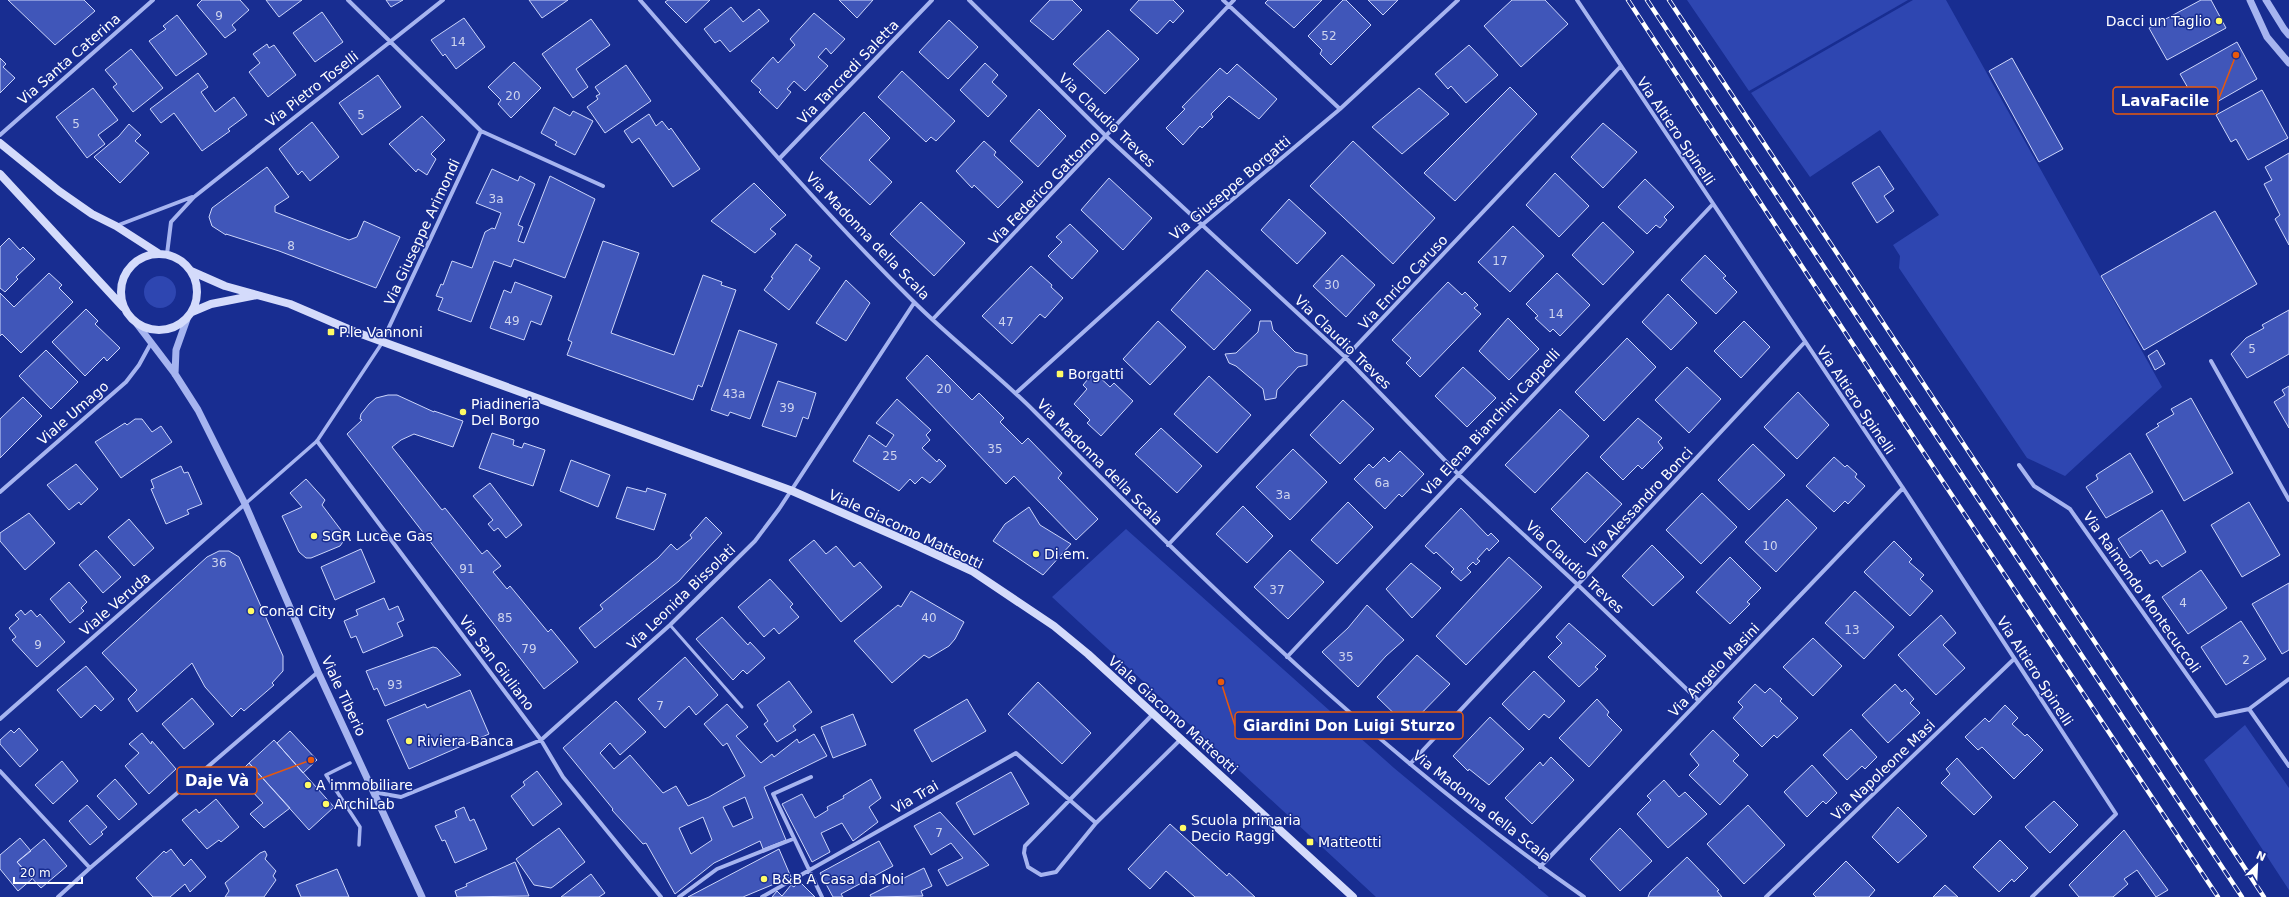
<svg xmlns="http://www.w3.org/2000/svg" width="2289" height="897" font-family="'DejaVu Sans',sans-serif">
<style>
.green{fill:#2e46b1}
.building{fill:#4056b9;stroke:#cdd6fb;fill-rule:evenodd}
.lines{fill:none;stroke-linecap:round;stroke-linejoin:round}
.service{stroke:#a6b4f0;stroke-width:3}
.pedestrian{stroke:#a6b4f0;stroke-width:3.5}
.minor{stroke:#a6b4f0;stroke-width:4}
.tertiary{stroke:#a6b4f0;stroke-width:7}
.secondary{stroke:#d4dbfb;stroke-width:8}
.rail-casing{stroke:#fff;stroke-width:4.5}
.rail{stroke:#182d91;stroke-width:3;stroke-dasharray:9;stroke-linecap:butt}
.poi-dot{fill:#fffb65;stroke:#182d91;stroke-width:1.5}
.labels{text-anchor:middle;dominant-baseline:central;stroke-width:3;stroke-linejoin:round;paint-order:stroke}
.number-label{font-size:12px;fill:#cfd5ee}
.poi-label{font-size:14px;fill:#fff;stroke:#182d91;text-anchor:start}
.street-label{font-size:14px;fill:#fff;stroke:#182d91}
.leader{fill:none;stroke:#e8590c;stroke-width:1.5}
.callout-dot{fill:#e8590c;stroke:#182d91;stroke-width:1.5}
.callout{fill:#182d91;stroke:#e8590c;stroke-width:1.5}
.callout-label{font-size:15px;text-anchor:middle;font-weight:bold;fill:#fff}
</style>
<rect width="100%" height="100%" fill="#182d91"/>
<path class="green" d="M1687,0H1908L1749,91Z
M1913,0H1946L2162,387L2065,476L2027,458L1899,268L1900,256L1893,245L1939,215L1880,130L1810,177L1751,93Z
M144 292a16 16 0 1 1 32 0a16 16 0 1 1-32 0Z
M1126,529L1394,768L1549,897H1376L1052,597Z
M2245,725L2289,788V890L2204,760Z"/>
<path class="building" d="M8,0H84L95,11L55,45Z
M202,0H240L249,10L232,25L236,30L225,38L197,5Z
M266,0H302L279,17Z
M386,0H403L391,7Z
M529,0H568L542,18Z
M668,0H710L686,23L665,2Z
M839,0H873L857,18Z
M1050,0H1072L1082,10L1053,40L1030,21Z
M1139,0H1173L1184,11L1173,23L1170,20L1157,34L1130,10Z
M1268,0H1322L1294,28L1265,3Z
M1343,0H1346L1371,25L1331,65L1320,54L1322,50L1308,36Z
M1368,0H1398L1383,15Z
M1512,0H1545L1568,24L1521,67L1484,26Z
M2201,0H2211L2226,28L2167,60L2149,28Z
M731,7L743,22L759,9L769,21L730,52L720,40L715,43L704,29Z
M322,12L343,42L315,62L293,33Z
M814,13L845,39L831,54L826,48L818,57L828,66L805,91L794,81L787,89L791,92L777,109L759,92L761,90L751,81L773,57L778,63L795,45L790,39Z
M177,15L207,54L176,76L149,41L166,29L163,26Z
M464,18L485,47L456,69L445,54L443,56L431,40Z
M591,19L610,45L576,69L588,87L573,98L542,54Z
M949,20L978,47L948,79L919,52Z
M1108,30L1139,59L1105,94L1073,64Z
M2237,42L2257,79L2201,111L2180,74Z
M267,44L269,48L274,45L296,75L268,97L249,72L260,63L253,54Z
M1469,45L1498,75L1466,103L1451,86L1448,89L1435,74Z
M131,49L163,88L133,112L113,87L117,84L105,70Z
M0,58L6,64L3,67L15,78L0,93Z
M2012,58L2063,149L2039,162L1989,71Z
M514,62L541,88L511,118L498,104L501,100L488,87Z
M985,63L998,75L992,82L1007,96L988,117L960,90Z
M1237,64L1277,99L1259,119L1229,96L1211,114L1213,117L1202,128L1200,126L1183,145L1166,128L1185,109L1182,107L1220,68L1227,74Z
M626,65L651,101L605,133L587,107L598,99L596,96L600,94L595,87Z
M902,71L955,121L936,141L931,137L926,142L878,97Z
M198,73L208,87L201,92L215,112L234,97L247,115L228,129L230,131L202,151L174,113L161,123L150,109Z
M378,75L401,107L362,135L339,103Z
M1510,87L1537,114L1455,201L1424,173Z
M93,88L118,120L98,135L105,144L87,158L56,117Z
M1419,88L1449,114L1402,154L1372,127Z
M2262,90L2288,138L2248,160L2236,139L2231,142L2216,115Z
M554,107L570,116L573,111L593,121L575,155L555,145L557,142L541,133Z
M1039,109L1066,136L1038,167L1010,141Z
M864,112L890,138L869,160L892,182L870,205L820,158Z
M649,114L656,126L662,121L669,130L671,128L700,169L673,187L639,138L632,143L624,131Z
M422,116L445,140L431,154L436,159L427,175L418,169L416,172L389,144Z
M312,122L339,157L310,181L302,171L298,175L279,149Z
M1603,123L1637,152L1603,188L1571,157Z
M129,124L141,135L135,141L149,153L120,183L94,157L119,136Z
M984,141L996,152L994,155L1023,182L998,208L974,185L972,188L956,171Z
M1353,141L1435,218L1393,264L1310,186Z
M2289,153V245L2275,219L2280,215L2264,184L2272,180L2265,167Z
M1879,166L1894,189L1884,196L1894,211L1877,223L1852,183Z
M267,167L289,197L275,206V212L349,240L357,237L364,221L400,237L376,288L279,251L226,234V235L212,226L209,217L212,208Z
M492,169L518,181L520,176L535,184L518,225L523,227L518,241L524,243L550,176L595,199L565,278L514,259L511,267L494,261L471,322L438,310L443,298L436,296L441,284L443,285L452,261L472,268L485,232L492,228L495,229L501,213L476,203Z
M1555,173L1589,206L1559,237L1526,205Z
M1109,178L1152,218L1123,250L1081,210Z
M1645,179L1674,207L1664,217L1667,220L1660,228L1656,225L1647,234L1618,207Z
M754,183L786,215L770,229L776,234L755,253L711,221Z
M1289,199L1326,233L1297,264L1261,230Z
M921,202L965,243L934,276L890,234Z
M2215,211L2257,284L2144,350L2101,276Z
M1603,222L1634,252L1603,285L1572,255Z
M1070,224L1098,251L1072,279L1048,256L1062,242L1056,237Z
M1513,226L1544,256L1510,292L1478,262Z
M9,238L20,250L23,247L35,259L16,277L18,279L5,292L0,288V247Z
M603,241L639,253L611,333L674,355L703,275L722,282L721,285L736,290L702,387L698,385L693,400L567,355L572,342L568,340Z
M796,244L812,256L809,260L820,268L789,310L764,290L773,278L771,277Z
M1342,255L1375,285L1346,317L1313,286Z
M1705,255L1726,276L1723,278L1737,292L1716,314L1681,280Z
M1031,266L1052,285L1051,287L1063,298L1045,318L1040,314L1012,344L982,316Z
M1207,270L1251,310L1214,350L1171,310Z
M49,273L62,285L59,288L73,302L21,353L2,334L0,336V293L14,307Z
M1557,273L1590,305L1560,336L1553,329L1550,332L1535,318L1538,316L1526,304Z
M846,280L870,303L846,341L816,323Z
M515,282L552,296L541,325L531,321L524,340L490,328L504,290L511,293Z
M1448,282L1462,295L1465,292L1478,305L1474,308L1481,314L1420,377L1406,363L1411,358L1392,340Z
M1668,294L1697,323L1671,350L1642,322Z
M86,309L98,321L95,324L120,348L107,361L104,357L85,376L52,342Z
M2289,310V354L2247,378L2231,354L2246,338L2264,328L2262,325Z
M1508,318L1539,349L1509,380L1479,351Z
M1158,321L1186,347L1150,385L1123,359Z
M1260,321H1271L1273,330L1295,352L1307,355V365L1298,367L1277,390L1276,398L1265,400L1263,389L1236,366L1229,363L1225,354L1236,353L1258,332Z
M1744,321L1770,347L1741,378L1714,351Z
M739,330L777,344L750,419L730,412L728,416L711,410Z
M1627,338L1656,367L1604,421L1575,392Z
M46,350L78,382L51,409L19,376Z
M2157,350L2165,364L2155,370L2148,356Z
M927,355L972,400L979,393L1004,418L1000,422L1022,444L1028,438L1062,473L1058,478L1098,519L1076,540L1014,476L1006,484L906,378Z
M1463,367L1496,398L1467,427L1435,396Z
M1687,367L1721,399L1689,433L1655,400Z
M1094,372L1110,387L1114,383L1133,401L1101,436L1087,423L1090,420L1074,404L1087,389L1083,385Z
M1209,376L1251,415L1217,453L1174,414Z
M778,381L816,393L808,419L803,417L796,437L762,426Z
M2289,386V428L2274,402L2285,395L2282,390Z
M1798,392L1829,425L1797,459L1764,427Z
M388,395H397L434,412V411L463,421L453,447L414,434L401,440L392,447L442,510L445,508L482,554L487,550L501,566L493,572L507,589L510,586L548,632L551,629L578,662L544,689L347,434L362,420L360,419L361,414L369,404L376,398Z
M23,397L42,416L0,458V419Z
M2191,398L2233,473L2184,501L2146,434L2159,426L2157,424L2174,414L2171,409Z
M897,399L931,430L926,435L930,440L922,448L937,462L939,459L946,466L930,483L922,477L915,484L910,479L899,491L853,461L869,435L886,447L894,435L876,423Z
M1343,400L1374,429L1340,464L1310,435Z
M1560,409L1589,436L1535,493L1505,465Z
M1638,418L1662,438L1658,442L1663,448L1642,469L1638,465L1623,480L1600,457Z
M135,419H142L152,432L161,426L172,442L121,478L95,442L125,423L127,425Z
M1161,428L1202,466L1177,493L1135,454Z
M492,433L514,440L513,445L522,448L524,443L545,450L533,486L479,468Z
M1753,444L1785,475L1749,510L1718,480Z
M1293,449L1327,482L1290,520L1256,487Z
M1400,451L1424,474L1402,497L1399,494L1385,509L1354,479L1369,464L1373,468L1384,457L1389,462Z
M2130,453L2153,492L2106,518L2086,487L2098,479L2096,475Z
M1834,457L1845,467L1847,465L1857,474L1855,477L1865,486L1848,504L1845,501L1834,512L1806,486Z
M571,460L610,475L598,507L560,491Z
M76,464L98,489L81,505L79,502L69,510L47,485Z
M181,466L184,473L188,472L202,504L187,510L189,514L166,524L151,489L154,488L151,480Z
M1587,472L1622,504L1585,543L1551,509Z
M306,479L325,500L322,505L344,534L345,539L340,546L311,558H306L299,552L282,516L302,507L290,493Z
M490,483L522,525L506,538L498,528L494,531L488,524L493,520L473,496Z
M627,487L646,492L647,488L666,494L654,530L616,518Z
M1702,493L1737,527L1701,564L1666,530Z
M1787,499L1817,528L1776,572L1745,542Z
M1348,502L1373,527L1337,564L1311,540Z
M2249,502L2280,555L2242,577L2211,525Z
M1243,506L1273,536L1247,563L1216,534Z
M1029,507L1040,525L1071,544L1043,575L993,541L1005,524Z
M1461,508L1488,536L1491,533L1499,541L1489,551L1487,548L1477,559L1480,561L1476,565L1473,562L1467,568L1471,572L1461,581L1451,572L1454,569L1436,552L1434,554L1425,546Z
M2162,510L2186,552L2162,567L2157,560L2150,564L2141,550L2130,558L2118,539Z
M29,513L55,543L25,570L0,541V533Z
M706,517L722,533L679,581L595,648L579,628L603,609L600,605L658,558L671,544L677,550L692,538L690,535Z
M129,519L154,548L134,566L108,537Z
M814,540L826,554L836,546L854,567L860,562L882,587L841,622L789,560Z
M1894,541L1912,559L1909,562L1924,575L1920,579L1933,591L1910,616L1864,572Z
M1652,545L1684,577L1653,606L1622,576Z
M361,549L375,582L335,600L321,567Z
M96,550L121,577L103,593L79,565Z
M1290,550L1324,582L1288,619L1254,587Z
M219,551H229L239,557L283,656V671L272,683L274,685L244,711L241,708L232,717L205,687L192,663L137,712L128,699L137,690L102,653L207,557Z
M1509,557L1542,587L1466,665L1436,636Z
M1730,557L1761,588L1747,602L1750,604L1730,624L1696,592Z
M1411,563L1441,588L1412,618L1386,589Z
M2201,570L2227,608L2188,634L2162,597Z
M770,579L793,604L790,607L799,617L779,634L774,628L764,637L738,607Z
M69,582L87,602L81,608L84,611L70,623L50,599Z
M2289,583V650L2282,654L2252,604Z
M911,591L964,622L955,639L949,646L929,658L924,655L892,683L854,641L898,605L901,607Z
M1855,591L1894,627L1864,659L1825,623Z
M384,598L389,610L398,606L404,620L397,623L403,636L363,653L356,636L351,638L344,621L358,615L356,610Z
M1367,605L1404,640L1386,656L1358,687L1322,652L1348,628Z
M21,610L25,615L31,610L37,617L40,614L65,642L37,667L12,640L16,637L9,628L19,619L15,615Z
M1941,615L1956,633L1943,645L1965,668L1936,695L1898,655Z
M722,617L748,645L750,642L765,658L747,674L743,670L733,680L696,639Z
M2241,621L2266,659L2226,685L2201,647Z
M1569,623L1606,656L1595,667L1598,669L1579,687L1548,657L1562,643L1556,637Z
M1813,638L1842,666L1813,696L1783,667Z
M433,647L437,648L461,675L385,706L377,688L374,690L366,671Z
M1417,655L1450,684L1408,727L1377,697Z
M685,657L718,695L696,715L689,706L665,728L638,699Z
M86,666L114,699L101,711L95,705L81,718L57,690Z
M1534,671L1565,701L1549,718L1544,714L1529,730L1502,704Z
M789,681L812,712L793,726L796,730L777,742L764,724L768,721L757,705Z
M1038,682L1091,733L1062,764L1008,714Z
M1755,684L1765,693L1770,688L1782,699L1780,701L1798,718L1777,738L1774,735L1762,747L1733,718L1743,707L1738,702Z
M1895,684L1902,692L1905,689L1914,699L1910,703L1920,713L1888,743L1862,715Z
M470,690L489,734L409,769L387,720L425,704L427,708Z
M192,698L214,724L184,749L162,724Z
M967,699L986,731L932,762L914,730Z
M1597,699L1609,712L1607,715L1622,730L1589,767L1559,738Z
M616,701L646,732L620,755L610,743L600,753L614,769L630,755L663,793L676,786L688,806L709,797L745,776L727,743L723,746L704,724L727,704L748,727L736,736L761,763L772,754L774,757L797,739L799,743L814,734L827,756L764,787L786,840L763,849L760,841L714,863L675,894L646,843L643,844L612,810L613,809L563,748ZM745,797L753,818L733,827L723,807ZM703,817L712,840L691,854L679,828Z
M2005,705L2018,718L2012,724L2025,736L2027,734L2043,750L2014,779L1982,747L1978,750L1965,737L1985,718L1989,722Z
M853,714L866,745L833,758L821,727Z
M1490,717L1524,749L1489,785L1469,769L1468,771L1453,756Z
M19,728L38,750L20,767L0,744V740L11,730L14,733Z
M1851,729L1877,757L1865,769L1862,766L1847,780L1823,755Z
M1713,730L1739,755L1733,761L1748,775L1720,805L1689,775L1699,765L1690,754Z
M290,731L317,760L303,773L277,743Z
M142,733L151,744L152,741L176,769L149,794L125,766L139,753L129,744Z
M274,740L334,807L309,830L249,763Z
M1551,757L1574,780L1532,824L1505,798L1540,762L1543,766Z
M1957,758L1992,797L1974,815L1941,783L1950,774L1946,769Z
M62,761L78,781L53,804L35,785Z
M249,763L290,808L264,828L250,814L263,803L237,775Z
M1812,765L1837,793L1826,804L1823,801L1807,817L1784,792Z
M537,771L562,804L533,826L511,796L525,785L523,782Z
M1011,772L1029,804L974,835L956,803Z
M115,779L137,804L119,820L97,796Z
M871,779L881,798L869,807L878,822L853,841L842,823L821,833L830,852L812,862L782,804L802,794L815,818L828,810L827,807L844,798L843,796Z
M1664,780L1679,797L1685,792L1707,814L1668,848L1637,814L1651,800L1647,796Z
M216,799L239,827L221,842L219,840L207,849L182,820L196,809L199,813Z
M2054,801L2078,825L2050,853L2025,827Z
M87,805L107,827L101,832L103,834L90,845L69,821Z
M1748,805L1785,845L1744,884L1707,844Z
M464,807L470,821L474,819L487,849L455,863L445,840L442,841L435,826L457,817L455,811Z
M1898,807L1927,836L1898,863L1872,837Z
M940,812L989,865L947,886L938,870L963,858L951,843L931,855L914,826Z
M1170,824L1227,876L1229,873L1255,897H1195L1166,871L1150,889L1128,869Z
M559,828L585,862L554,886L551,888L534,885L516,859Z
M1620,828L1652,861L1620,891L1590,859Z
M2124,830L2168,890L2156,897L2137,870L2124,879L2128,884L2113,897H2079L2069,885Z
M20,838L31,851L17,862L32,879L18,891L0,869V855Z
M44,839L67,866L41,888L17,862Z
M2000,840L2028,868L2014,882L2012,879L1999,892L1973,867Z
M879,841L893,866L841,894L843,897H833L820,873Z
M171,849L184,866L191,859L206,877L190,892L185,884L170,897H153L136,878L164,851L166,853Z
M779,849L791,877L743,897H688Z
M265,851L267,855L265,859L276,871L273,876L276,880L264,897H225L229,891L225,883L260,853Z
M1687,857L1719,890L1717,891L1722,897H1648L1650,892Z
M1846,861L1875,890L1869,897H1816L1813,894Z
M515,862L529,896L457,897L455,891L467,886L466,884Z
M924,868L932,886L921,891L923,896L871,897L870,895Z
M337,869L349,897H301L296,885Z
M591,874L605,893L599,897H561Z
M799,881L815,897H772L777,891L782,896L791,885L794,887Z
M1945,885L1958,897H1933Z"/>
<g class="lines">
<path class="service" d="M670,625L742,707"/>
<path class="pedestrian" d="M245,504L317,441L382,343
M350,763L326,775L360,827L359,845"/>
<path class="minor" d="M348,0L481,131L603,186
M640,0C729,102 817,206 913,301C952,340 996,373 1034,411C1207,584 1382,757 1584,897
M969,0L1107,137L1346,358L1458,474L1578,585L1699,701
M1223,0L1340,109
M1577,0L1903,488L2116,814L2032,897
M0,135L153,0
M779,159L932,0
M116,226L192,197
M167,254L171,222L194,197L443,0
M933,319L1234,0
M382,342L481,131
M2211,361L2289,500
M1016,393L1202,225L1340,109L1458,0
M317,441L541,740L563,777L661,897
M2019,465L2034,486L2070,509L2216,716L2249,709L2289,679
M0,492L126,382L139,365L151,343
M1168,545L1620,67
M1287,657L1713,204
M2249,709L2289,766
M1153,714L1025,846L1024,853L1028,867L1041,875L1056,872L1096,823L1181,739
M0,719L245,504
M1410,764L1804,343
M0,771L90,868
M811,777L773,794L822,897
M373,792L401,797L541,740L670,625L755,541L779,509L914,303
M1540,867L1903,488
M58,897L90,868L318,672
M679,897L717,869L793,839
M762,897L1016,753L1096,823
M1766,897L2014,659"/>
<path class="tertiary" d="M2250,0L2267,37L2289,63
M2266,0L2284,29L2289,35
M137,324L175,374L198,410L245,504L318,672L422,897
M175,374L176,350L187,319"/>
<path class="secondary" d="M0,143L59,191L92,214L116,226L158,253
M0,174L123,307
M121 292a38 38 0 1 1 76 0a38 38 0 1 1-76 0Z
M191,271L225,286L290,304L353,331L790,490L909,542L972,571L1054,626L1088,654L1353,897
M192,312L211,304L257,295"/>
<g class="rail-casing">
<path id="rail" d="M1628,0L1918,444L2218,897
M1647,0L2242,897
M1669,0L2264,897"/>
</g>
<use href="#rail" class="rail"/>
</g>
<g class="poi-dot">
<circle cx="2219" cy="21" r="4"/>
<rect x="327" y="328" width="8" height="8" rx="2"/>
<rect x="1056" y="370" width="8" height="8" rx="2"/>
<circle cx="463" cy="412" r="4"/>
<circle cx="314" cy="536" r="4"/>
<circle cx="1036" cy="554" r="4"/>
<circle cx="251" cy="611" r="4"/>
<circle cx="409" cy="741" r="4"/>
<circle cx="308" cy="785" r="4"/>
<circle cx="326" cy="804" r="4"/>
<circle cx="1183" cy="828" r="4"/>
<rect x="1306" y="838" width="8" height="8" rx="2"/>
<circle cx="764" cy="879" r="4"/>
</g>
<g class="labels">
<g class="number-label">
<text x="219" y="16">9</text>
<text x="1329" y="36">52</text>
<text x="458" y="42">14</text>
<text x="513" y="96">20</text>
<text x="361" y="115">5</text>
<text x="76" y="124">5</text>
<text x="496" y="199">3a</text>
<text x="291" y="246">8</text>
<text x="1500" y="261">17</text>
<text x="1332" y="285">30</text>
<text x="1556" y="314">14</text>
<text x="512" y="321">49</text>
<text x="1006" y="322">47</text>
<text x="2252" y="349">5</text>
<text x="944" y="389">20</text>
<text x="734" y="394">43a</text>
<text x="787" y="408">39</text>
<text x="995" y="449">35</text>
<text x="890" y="456">25</text>
<text x="1382" y="483">6a</text>
<text x="1283" y="495">3a</text>
<text x="1770" y="546">10</text>
<text x="219" y="563">36</text>
<text x="467" y="569">91</text>
<text x="1277" y="590">37</text>
<text x="2183" y="603">4</text>
<text x="505" y="618">85</text>
<text x="929" y="618">40</text>
<text x="1852" y="630">13</text>
<text x="38" y="645">9</text>
<text x="529" y="649">79</text>
<text x="1346" y="657">35</text>
<text x="2246" y="660">2</text>
<text x="395" y="685">93</text>
<text x="660" y="706">7</text>
<text x="939" y="833">7</text>
</g>
<g class="poi-label">
<text x="2211" y="21" text-anchor="end">Dacci un Taglio</text>
<text x="339" y="332">P.le Vannoni</text>
<text x="1068" y="374">Borgatti</text>
<text x="471" y="404">Piadineria<tspan x="471" dy="16">Del Borgo</tspan></text>
<text x="322" y="536">SGR Luce e Gas</text>
<text x="1044" y="554">Di.em.</text>
<text x="259" y="611">Conad City</text>
<text x="417" y="741">Riviera Banca</text>
<text x="316" y="785">A immobiliare</text>
<text x="334" y="804">ArchiLab</text>
<text x="1191" y="820">Scuola primaria<tspan x="1191" dy="16">Decio Raggi</tspan></text>
<text x="1318" y="842">Matteotti</text>
<text x="772" y="879">B&amp;B A Casa da Noi</text>
</g>
<g class="street-label">
<text transform="translate(69 59) rotate(-41)">Via Santa Caterina</text>
<text transform="translate(848 72) rotate(-46)">Via Tancredi Saletta</text>
<text transform="translate(312 89) rotate(-38)">Via Pietro Toselli</text>
<text transform="translate(1107 120) rotate(44)">Via Claudio Treves</text>
<text transform="translate(1676 131) rotate(56)">Via Altiero Spinelli</text>
<text transform="translate(1044 188) rotate(-46)">Via Federico Gattorno</text>
<text transform="translate(1230 188) rotate(-40)">Via Giuseppe Borgatti</text>
<text transform="translate(422 232) rotate(-65)">Via Giuseppe Arimondi</text>
<text transform="translate(868 236) rotate(46)">Via Madonna della Scala</text>
<text transform="translate(1403 282) rotate(-47)">Via Enrico Caruso</text>
<text transform="translate(1343 342) rotate(44)">Via Claudio Treves</text>
<text transform="translate(1856 400) rotate(56)">Via Altiero Spinelli</text>
<text transform="translate(73 413) rotate(-41)">Viale Umago</text>
<text transform="translate(1491 422) rotate(-47)">Via Elena Bianchini Cappelli</text>
<text transform="translate(1100 462) rotate(45)">Via Madonna della Scala</text>
<text transform="translate(1640 503) rotate(-47)">Via Alessandro Bonci</text>
<text transform="translate(906 529) rotate(25)">Viale Giacomo Matteotti</text>
<text transform="translate(1575 567) rotate(43)">Via Claudio Treves</text>
<text transform="translate(2142 592) rotate(55)">Via Raimondo Montecuccoli</text>
<text transform="translate(681 597) rotate(-44)">Via Leonida Bissolati</text>
<text transform="translate(115 604) rotate(-41)">Viale Veruda</text>
<text transform="translate(497 663) rotate(53)">Via San Giuliano</text>
<text transform="translate(1714 670) rotate(-46)">Via Angelo Masini</text>
<text transform="translate(2035 671) rotate(57)">Via Altiero Spinelli</text>
<text transform="translate(344 696) rotate(65)">Viale Tiberio</text>
<text transform="translate(1173 715) rotate(42)">Viale Giacomo Matteotti</text>
<text transform="translate(1883 770) rotate(-44)">Via Napoleone Masi</text>
<text transform="translate(915 797) rotate(-30)">Via Trai</text>
<text transform="translate(1482 806) rotate(38)">Via Madonna della Scala</text>
</g>
</g>
<path class="leader" d="M2236 55L2218 101M1221 682L1235 726M311 760L257 780"/>
<g class="callout-dot">
<circle cx="2236" cy="55" r="4"/>
<circle cx="1221" cy="682" r="4"/>
<circle cx="311" cy="760" r="4"/>
</g>
<g class="callout">
<rect x="2113" y="87" width="105" height="27" rx="4"/>
<rect x="1235" y="712" width="228" height="27" rx="4"/>
<rect x="177" y="767" width="80" height="27" rx="4"/>
</g>
<g class="callout-label">
<text x="2165" y="106">LavaFacile</text>
<text x="1349" y="731">Giardini Don Luigi Sturzo</text>
<text x="217" y="786">Daje Và</text>
</g>
<g transform="translate(2257 865) rotate(24)" stroke="#182d91" stroke-width="3" paint-order="stroke">
<path d="M0-3L7 15L0 10L-7 15Z" fill="#ffffff"/>
<text y="-6" font-size="11" font-weight="bold" text-anchor="middle" fill="#ffffff">N</text>
</g>
<path d="M14 877v6h68v-6" fill="none" stroke="#ffffff" stroke-width="2"/>
<text x="20" y="877" font-size="12" fill="#ffffff" stroke="#182d91" stroke-width="3" paint-order="stroke">20 m</text>
</svg>
